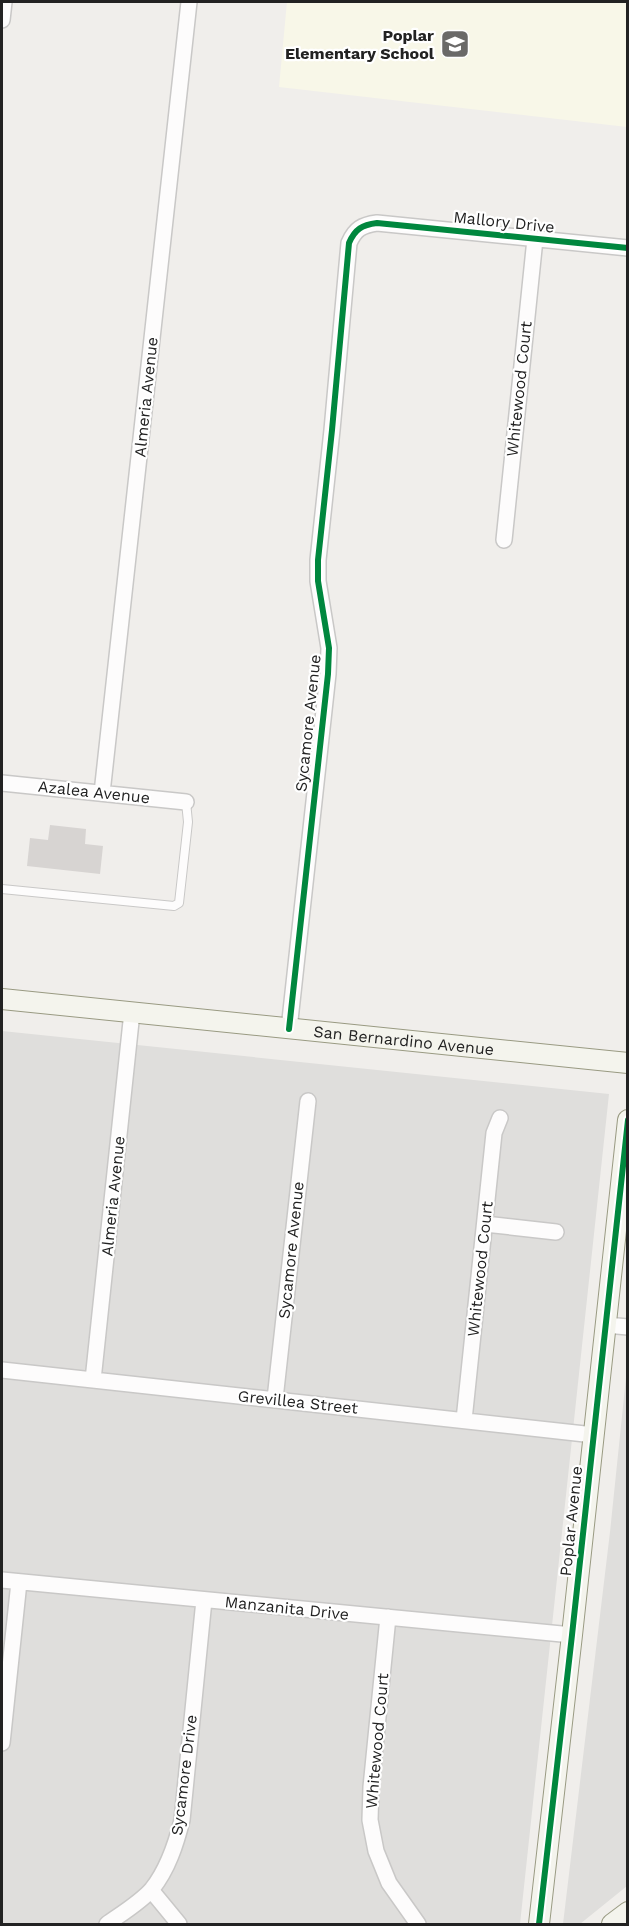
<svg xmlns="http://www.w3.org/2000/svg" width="629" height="1926" font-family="'Work Sans',sans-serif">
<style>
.residential{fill:#dfdedc}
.education{fill:#f8f7e8}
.building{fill:#d7d4d2}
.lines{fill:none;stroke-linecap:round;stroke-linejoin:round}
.lane-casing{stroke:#c9c8c7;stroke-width:10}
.street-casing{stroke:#c9c8c7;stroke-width:18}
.secondary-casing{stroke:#999a82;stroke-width:22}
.lane{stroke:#fdfcfc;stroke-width:8}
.street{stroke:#fdfcfc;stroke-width:15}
.secondary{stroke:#f4f4ed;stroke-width:20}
.cycleway-casing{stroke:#fff;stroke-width:10}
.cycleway{stroke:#00873e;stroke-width:6}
.labels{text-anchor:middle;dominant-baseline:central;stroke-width:4.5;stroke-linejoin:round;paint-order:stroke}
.poi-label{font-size:16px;font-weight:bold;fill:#222;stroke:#fff;text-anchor:end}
.street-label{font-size:16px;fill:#222;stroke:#fff}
</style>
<rect width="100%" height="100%" fill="#f0eeeb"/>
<path class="residential" d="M2,1031L609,1094L520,1924H2Z
M627,1368V1886L580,1924H563L610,1532Z"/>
<path class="education" d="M287,2H627V127L279,87Z"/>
<path class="building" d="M50,825L86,829L85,844L103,846L100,874L27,866L30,838L48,840Z"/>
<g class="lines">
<g class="lane-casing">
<path id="lane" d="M2,889L174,906L179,903L188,822L186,802"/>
</g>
<g class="street-casing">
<path id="street" d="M2,20L4,2
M504,540L535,239
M2,783L186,802
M102,793L189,2
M289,1029L328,674L329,648L318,581V560L332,430L349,243C355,229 362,225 377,223L628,248
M485,1224L556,1232
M606,1325L628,1327
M2,1370L594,1435
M93,1380L132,1012
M275,1399L308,1101
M464,1420L494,1133L500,1118
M2,1580L572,1635
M388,1617L371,1787L370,1820L376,1851L389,1883L418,1924
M2,1743L19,1582
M151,1890L179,1924
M107,1924C121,1914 141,1902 152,1889C168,1869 176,1844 182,1820L204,1600"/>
</g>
<g class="secondary-casing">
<g id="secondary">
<path id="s1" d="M2,999L628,1063"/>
<path d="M539,1924L572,1635L628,1120"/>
<path d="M612,1924L628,1912"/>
</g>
</g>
<use href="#lane" class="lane"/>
<use href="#street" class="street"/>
<use href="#secondary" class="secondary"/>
<g class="cycleway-casing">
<path id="cycleway" d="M289,1029L328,674L329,648L318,581V560L332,430L349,243C355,229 362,225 377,223L628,248
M539,1924L572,1635L628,1120"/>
</g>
<use href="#cycleway" class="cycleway"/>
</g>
<defs>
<g id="school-square" transform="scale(1.5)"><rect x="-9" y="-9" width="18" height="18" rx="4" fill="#6a6968" stroke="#fff"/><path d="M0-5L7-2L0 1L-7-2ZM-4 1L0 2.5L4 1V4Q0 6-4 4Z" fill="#fff"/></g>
</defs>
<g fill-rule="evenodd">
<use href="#school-square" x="455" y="44"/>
</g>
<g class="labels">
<g class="poi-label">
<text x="434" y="35">Poplar<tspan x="434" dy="18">Elementary School</tspan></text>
</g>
<g class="street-label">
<text transform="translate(504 222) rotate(6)">Mallory Drive</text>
<text transform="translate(519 389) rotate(-84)">Whitewood Court</text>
<text transform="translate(146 397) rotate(-84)">Almeria Avenue</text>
<text transform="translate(308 723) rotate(-84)">Sycamore Avenue</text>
<text transform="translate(94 792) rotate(6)">Azalea Avenue</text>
<text stroke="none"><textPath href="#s1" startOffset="404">San Bernardino Avenue</textPath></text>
<text transform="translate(113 1196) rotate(-84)">Almeria Avenue</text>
<text transform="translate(291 1250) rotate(-84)">Sycamore Avenue</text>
<text transform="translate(480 1269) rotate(-84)">Whitewood Court</text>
<text transform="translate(298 1402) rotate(6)">Grevillea Street</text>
<text transform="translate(571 1521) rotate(-84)">Poplar Avenue</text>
<text transform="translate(287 1608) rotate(6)">Manzanita Drive</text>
<text transform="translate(377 1741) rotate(-85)">Whitewood Court</text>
<text transform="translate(184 1775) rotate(-83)">Sycamore Drive</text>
</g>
</g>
<rect width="629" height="1926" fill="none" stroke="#222222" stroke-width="6"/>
</svg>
